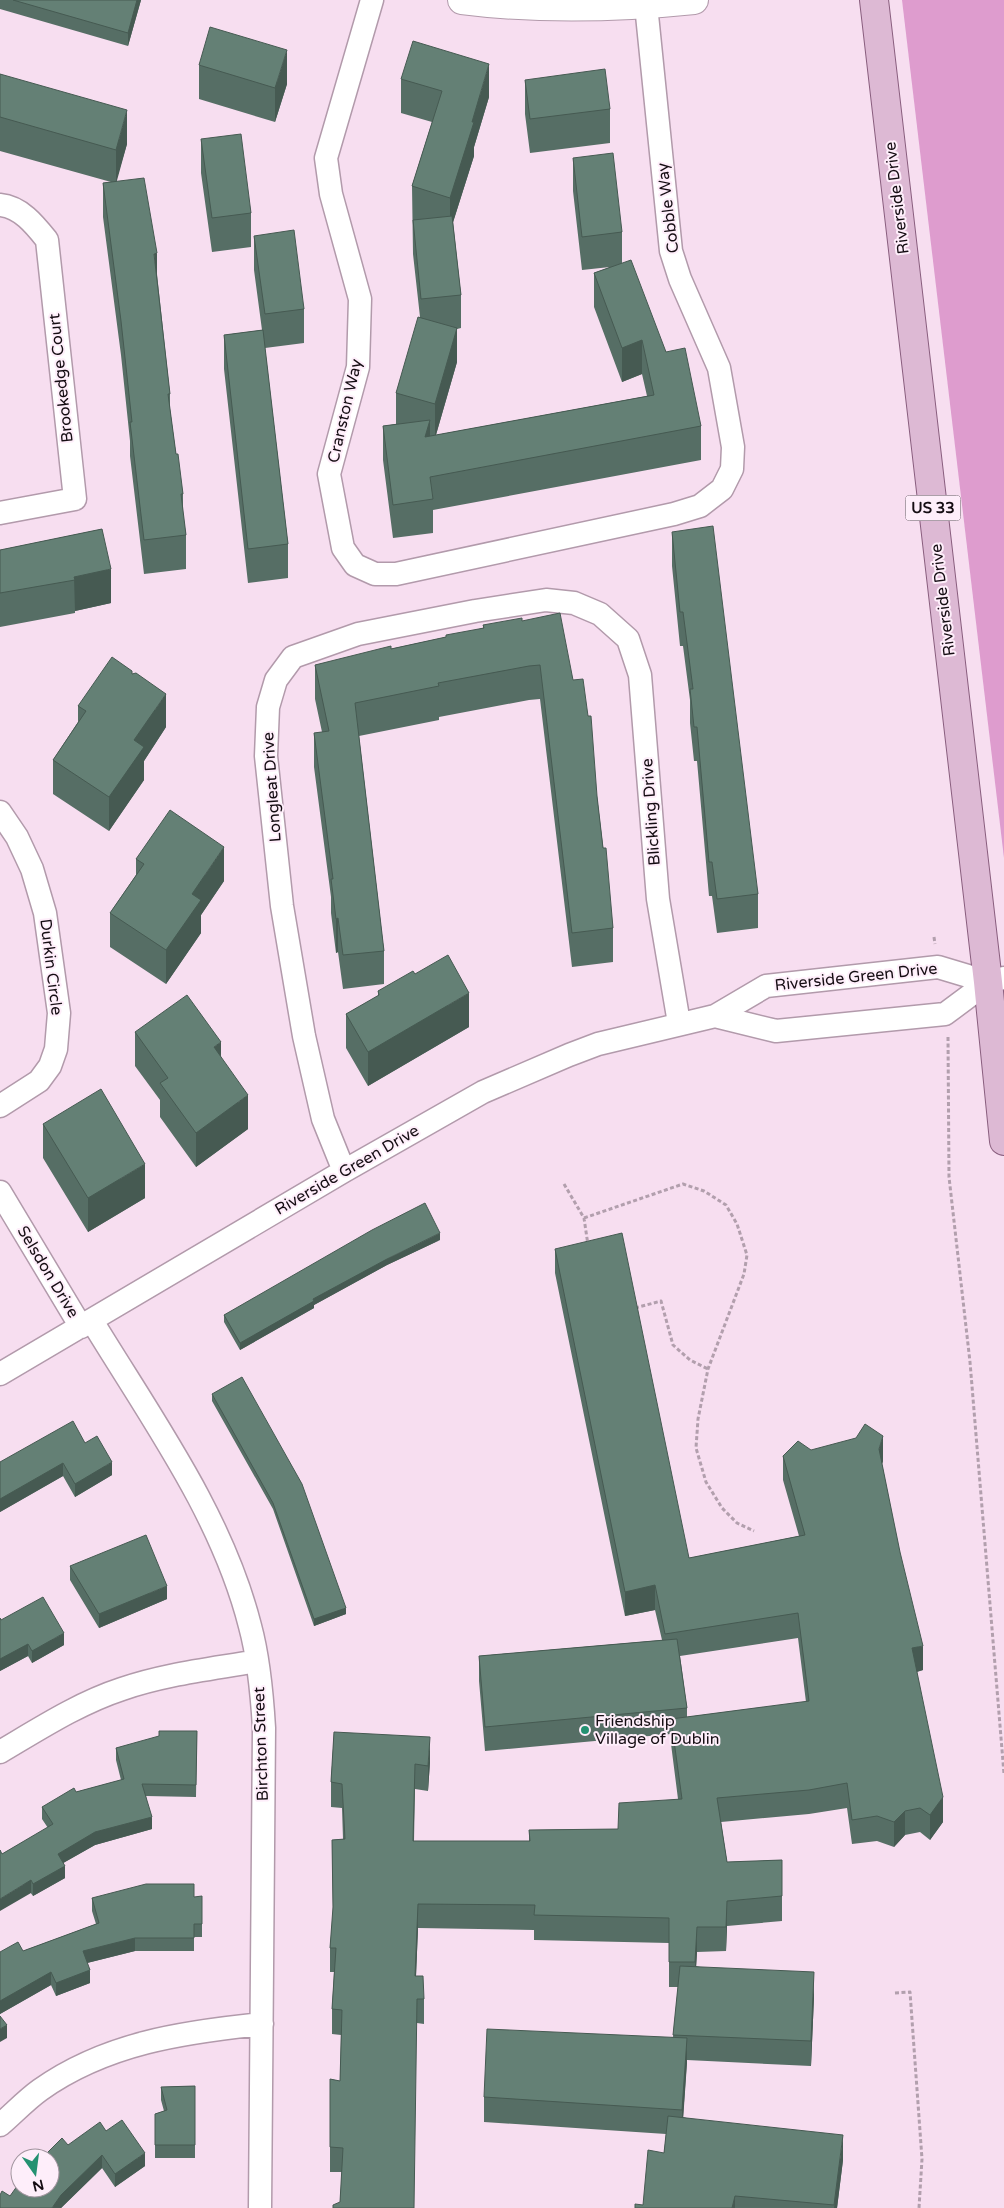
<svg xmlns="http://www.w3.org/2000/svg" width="1004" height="2208" font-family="'Varela Round',sans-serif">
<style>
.forest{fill:#de9cce}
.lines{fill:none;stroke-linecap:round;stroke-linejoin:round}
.minor-casing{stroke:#b29aab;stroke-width:25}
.tertiary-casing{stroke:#b29aab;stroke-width:30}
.primary-casing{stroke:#895e7e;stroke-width:30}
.path{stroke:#b29fad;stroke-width:3;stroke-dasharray:4 2.5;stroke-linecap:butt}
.minor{stroke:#fff;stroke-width:22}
.tertiary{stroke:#fff;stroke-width:28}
.primary{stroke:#ddb9d4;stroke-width:28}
.wall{fill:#566e65;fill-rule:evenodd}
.shaded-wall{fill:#465a52}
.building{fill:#648075;stroke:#465a52}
.poi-dot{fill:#249171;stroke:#feeefa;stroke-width:2}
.labels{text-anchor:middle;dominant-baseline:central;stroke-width:4;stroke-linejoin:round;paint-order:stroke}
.shield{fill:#feeefa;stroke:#5b5058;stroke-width:1}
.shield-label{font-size:15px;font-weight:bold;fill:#150d13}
.street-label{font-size:16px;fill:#150d13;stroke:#feeefa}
.poi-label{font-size:16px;fill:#150d13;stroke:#feeefa;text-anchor:start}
</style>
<rect width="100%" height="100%" fill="#f7def0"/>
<path class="forest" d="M902,0H1004V858Z"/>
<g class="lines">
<g class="minor-casing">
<path id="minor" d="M372,0L326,158L331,194L360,299L358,367L329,474L343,548L355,565L375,574H396L674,514L700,506L722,489L732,469L733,447L719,368L680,279L671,251L646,5
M0,205C21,207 35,225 47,240L75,499L0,513
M0,812L17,837L32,869L45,913L59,1013L56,1049L50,1066L39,1081L0,1106
M715,1016L776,1031L945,1014L988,982L1004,978
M344,1171L323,1119L304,1036L282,906L266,756L268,707L276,680L293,657L358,634L475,611L546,600L574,603L600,614L628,639L640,675L658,899L679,1023
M0,1192L81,1327
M92,1321C151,1418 222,1515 250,1626C259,1659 262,1694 264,1728L260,2208
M0,1374L344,1171L483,1092L569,1055L598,1044L715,1016L766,986L938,967L988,982
M0,1752C39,1729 79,1703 122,1689C165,1674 212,1669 257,1661
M0,2125C13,2114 26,2100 40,2090C106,2043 184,2032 262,2024"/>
</g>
<g class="tertiary-casing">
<path id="tertiary" d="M462,0C540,10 616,8 694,0"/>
</g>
<g class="primary-casing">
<path id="primary" d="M874,0L988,982L1004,1141"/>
</g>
<path class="path" d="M934,937L935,944
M948,1037L949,1177L970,1362L1004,1774
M564,1184L584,1218L588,1245
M584,1218L683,1184L704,1191L726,1205L737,1224L747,1255L744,1274L708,1369L698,1419L696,1448L706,1482L722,1508L737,1523L754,1531
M635,1308L661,1301L673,1345L690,1360L708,1369
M895,1993L910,1992L922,2159L919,2208"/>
<use href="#minor" class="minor"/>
<use href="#tertiary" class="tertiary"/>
<use href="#primary" class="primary"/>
</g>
<path class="wall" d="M0,0H141L128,46L0,9Z
M199,65L287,84L275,122L199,99Z
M0,74L127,144L116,181L157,274L170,394V409L176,454L183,494V513L186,535V569L144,574L130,456V441L121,355L103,217V183L111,182L0,151Z
M401,79L489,97L474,147V156L453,222L461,295V328L457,329V362L436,435L647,396L642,374L622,382L594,307V273L610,267L582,270L573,191V158L622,232V263L666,352L701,426V460L433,510V533L393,538L383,460V426L396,424V393L420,317L413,254L412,186L432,122L401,113Z
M525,80L610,109V143L530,153L525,114Z
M201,139L251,213V247L212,252L201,173Z
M254,236L304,309V343L265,348L288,544V578L248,583L224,369V335L262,330L254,270Z
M102,529L111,603L75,611V613L0,627V550Z
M672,532L758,894V928L717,933L712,896H709L697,761H694L690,723V700L683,646H680L672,566Z
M522,621L597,796L613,928V962L572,967L540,699L529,700L439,717V720L359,736L384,951V984L343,989L338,952L336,953L331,913V897L314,767V733L322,732L315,699V665L446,637L483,628V625Z
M132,674L166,727L144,761V780L109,831L53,794V760L78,722V706Z
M136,859L224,881L201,915V933L166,984L110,947V913L136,875Z
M415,974L469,1027L368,1086L346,1048V1014L378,996V991Z
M135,1032L221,1057L248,1129L196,1167L160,1117V1100L135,1066Z
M43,1124L145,1198L88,1232L43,1158Z
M440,1240L387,1265L314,1305V1308L240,1350L224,1322V1315Z
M555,1249L689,1558L799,1536L783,1480V1456L811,1450L883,1461L882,1464L923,1670L917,1672L943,1822L930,1840L920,1832L905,1835L894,1847L877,1841L852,1844L847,1808L809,1814L721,1822L727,1862L782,1860V1921L727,1926L726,1951L697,1952L696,1966L814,1997L811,2066L687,2060L683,2117L843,2160L837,2208H635L643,2205L664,2153L666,2134L484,2122V2097L673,2037L678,1987H669V1943L534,1940V1930L418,1928L416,1976L424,1999V2024L417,2023L340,2202L342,2172H330V2079L340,2081L341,2035L332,2034V2009L334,1972H330V1948L333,1913L332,1840L343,1839L342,1808L331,1807V1782L334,1732L430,1762L428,1791L415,1789L414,1841H529V1830L618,1829L678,1799L671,1744V1734L485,1751L479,1681V1656L662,1640L655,1610L625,1616L555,1273ZM798,1638L806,1702L687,1717V1708L680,1656Z
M212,1394L346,1614L314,1626L273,1509L212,1401Z
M85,1443L112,1475L75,1497L63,1476L0,1512V1462Z
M70,1566L167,1599L99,1628L70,1580Z
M0,1618L1,1620L64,1645L32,1663L28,1656L0,1671Z
M197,1731L196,1797L146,1796L152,1829L95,1845L63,1863L65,1878L33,1896L2,1854L48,1828L42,1819V1807L76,1792L121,1780L116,1760V1748Z
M194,1897L202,1910V1937H194V1951H135L87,1963L90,1983L56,1996L51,1985L0,2014V1952L23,1951L96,1924L92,1911V1898Z
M195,2086V2158H155V2114L164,2111L161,2100V2087Z
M106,2131L145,2166L115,2187L102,2168L61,2208L10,2196L68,2145Z"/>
<path class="shaded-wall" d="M137,0H141L128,46V33Z
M287,50V84L275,122V88Z
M489,64V97L474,147V156L450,232V198Z
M127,110V144L116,184V150Z
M157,253V287L154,254Z
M457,328V362L435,438V404Z
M642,340V374L622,382V348Z
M430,420V453L425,437Z
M111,569V603L75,611L74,577Z
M166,694V727L144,761V780L109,831V797L134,740Z
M224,847V881L201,915V933L166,984V950L192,894Z
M338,918V952L336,953V919Z
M469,993V1027L368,1086V1052Z
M221,1042V1076L214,1047Z
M248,1095V1129L196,1167V1133Z
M145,1164V1198L88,1232V1198Z
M440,1233V1240L387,1265L314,1305V1308L240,1350V1343L313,1299L387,1259Z
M883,1436V1461L879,1473V1449Z
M112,1462V1475L75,1497V1484Z
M63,1463V1476L0,1512V1499Z
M655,1585V1610L625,1616V1592Z
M167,1586V1599L99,1628V1614Z
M346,1608V1614L314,1626V1619Z
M64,1633V1645L32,1663V1651Z
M28,1644V1656L0,1671V1659Z
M923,1646V1670L912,1673V1648Z
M430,1737V1762L428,1791V1766Z
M943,1797V1822L930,1840V1815Z
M905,1811V1835L894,1847V1822Z
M152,1817V1829L95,1845L58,1866V1854L95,1832Z
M65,1866V1878L33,1896V1884Z
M31,1880V1893L0,1911V1899Z
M727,1901V1926L726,1951V1927Z
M418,1904V1928L415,2000V1976Z
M697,1927V1952L695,1987V1962Z
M135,1938V1951L83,1964V1951Z
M90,1970V1983L56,1996V1983Z
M51,1972V1985L0,2014V2001Z
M814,1972V1997L811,2066V2041Z
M7,2025V2038L0,2042V2029Z
M687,2038V2063L682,2135V2110Z
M843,2135V2160L837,2208H834Z
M145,2153V2166L115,2187V2174Z
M102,2155V2168L61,2208H52L61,2195Z
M735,2196V2208H732Z"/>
<path class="building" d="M13,0H137L128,33Z
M210,27L287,50L275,88L199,65Z
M413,41L489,64L472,122H474L450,198L412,186L442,91L401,79Z
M605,69L610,109L530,119L525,80Z
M0,74L127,110L116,150L0,117Z
M241,134L251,213L212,218L201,139Z
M613,153L622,232L582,237L573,158Z
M144,178L157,253L154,254L170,394H168L176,454H178L183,494H181L186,535L144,540L130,422H132L121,321L103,183Z
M452,216L461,295L421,299L413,220Z
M294,230L304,309L265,314L254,236Z
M631,260L666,352L685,348L701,426L430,477L433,499L393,505L383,426L430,420L425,437L654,395L642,340L622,348L594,273Z
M418,317L457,328L435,404L396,393Z
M263,330L288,544L248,549L224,335Z
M713,526L758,894L717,899L712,862H709L697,727H694L690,689H693L683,612H680L672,532Z
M102,529L111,569L74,577L75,580L0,593V550Z
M560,613L573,680L583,679L588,716H591L597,796L603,848H606L613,928L572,933L540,665L529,666L438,683L439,686L355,703L384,951L343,955L338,918L336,919L331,879H333L314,733L329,731L315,665L391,646V649L446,637V635L484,628L483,625L522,618V621Z
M112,657L132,671V674L136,673L166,694L134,740L144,747L109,797L53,760L86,711L78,706Z
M170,810L224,847L192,894L201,900L166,950L110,913L144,864L136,859Z
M448,955L469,993L368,1052L346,1014L379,995L378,991L413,971L415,974Z
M187,995L221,1042L214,1047L248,1095L196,1133L160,1083L168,1078L135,1032Z
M101,1089L145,1164L88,1198L43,1124Z
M425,1203L440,1233L387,1259L313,1299L314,1301L240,1343L224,1315L372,1230Z
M622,1233L689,1558L805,1535L783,1456L798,1441L811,1450L856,1438L865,1424L883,1436L879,1449L900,1552L923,1646L912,1648L943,1797L930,1815L920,1808L905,1811L894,1822L877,1816L852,1820L847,1783L809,1790L717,1798L727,1862L782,1860V1896L727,1901L726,1927H697L695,1962H669V1918L534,1915L535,1905L418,1904L415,1976H423L424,1999H417L414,2208H333V2205L340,2202L343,2148L330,2147V2079L340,2081L342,2010L332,2009L336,1948H330L333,1907L332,1840L345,1839L342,1784L331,1782L334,1732L430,1737L428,1766L415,1764L413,1841H530L529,1830L618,1829L619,1803L682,1799L671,1719L809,1701L798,1613L665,1634L655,1585L625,1592L555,1249Z
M242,1377L302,1484L346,1608L314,1619L273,1503L212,1394Z
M73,1421L85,1443L97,1436L112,1462L75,1484L63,1463L0,1499V1462Z
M146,1535L167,1586L99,1614L70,1566Z
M43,1597L64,1633L32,1651L28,1644L0,1659V1618L1,1620Z
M677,1639L687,1708L485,1727L479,1656Z
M159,1731H197L196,1785L142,1784L152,1817L95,1832L58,1854L65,1866L33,1884L31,1880L0,1899V1850L2,1854L53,1824L42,1807L74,1788L76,1792L124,1779L116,1748L159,1736Z
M146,1884H194V1897L202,1896V1924H194V1938H135L83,1951L90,1970L56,1983L51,1972L0,2001V1952L18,1942L23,1951L99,1923L92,1898Z
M680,1966L814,1972L811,2041L673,2035Z
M0,2016L7,2025L0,2029Z
M487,2029L687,2038L682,2110L484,2097Z
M195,2086V2145H155V2114L167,2110L161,2087Z
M668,2116L843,2135L834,2205L735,2196L732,2208H635V2204L643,2205L648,2150L664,2153Z
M122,2120L145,2153L115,2174L102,2155L61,2195L52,2208H0V2195L2,2191L10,2196L20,2182V2188H50V2158H42L62,2138L68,2145L100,2122L106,2131Z"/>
<circle class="poi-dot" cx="585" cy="1730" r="5"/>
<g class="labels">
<rect class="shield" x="905.5" y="495.5" width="55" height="25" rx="4"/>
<g class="shield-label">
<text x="933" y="508">US 33</text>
</g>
<g class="street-label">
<text transform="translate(897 198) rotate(-97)">Riverside Drive</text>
<text transform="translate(668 208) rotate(-97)">Cobble Way</text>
<text transform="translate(61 378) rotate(-96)">Brookedge Court</text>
<text transform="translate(345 411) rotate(-77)">Cranston Way</text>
<text transform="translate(943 600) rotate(-97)">Riverside Drive</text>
<text transform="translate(272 787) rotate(-94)">Longleat Drive</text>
<text transform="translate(651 812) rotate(-94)">Blickling Drive</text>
<text transform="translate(51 967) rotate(83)">Durkin Circle</text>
<text transform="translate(856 977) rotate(-6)">Riverside Green Drive</text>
<text transform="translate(347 1170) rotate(-30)">Riverside Green Drive</text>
<text transform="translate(48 1272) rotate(59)">Selsdon Drive</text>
<text transform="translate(261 1744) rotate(-92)">Birchton Street</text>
</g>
<g class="poi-label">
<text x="595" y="1721">Friendship<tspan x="595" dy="18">Village of Dublin</tspan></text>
</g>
</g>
<g transform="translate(35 2173) rotate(166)"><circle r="24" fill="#feeefa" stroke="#a1949e"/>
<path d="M0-4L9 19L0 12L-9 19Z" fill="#249171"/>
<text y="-8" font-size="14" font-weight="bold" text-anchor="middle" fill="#150d13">N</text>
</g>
</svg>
